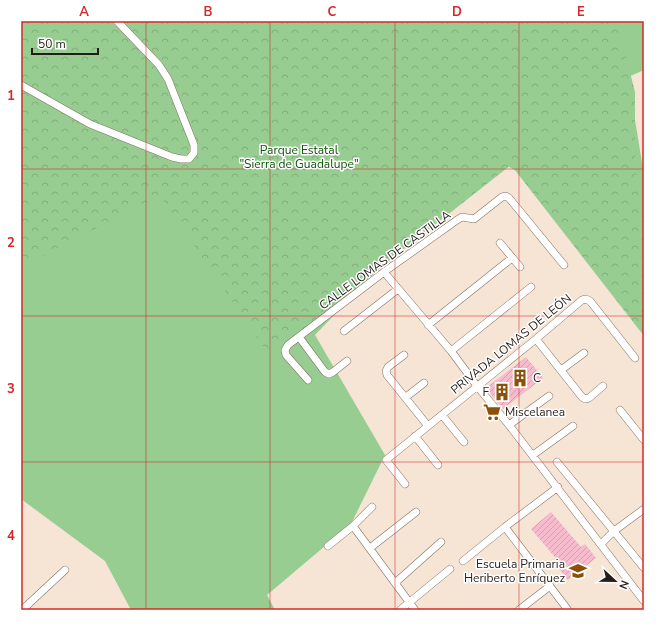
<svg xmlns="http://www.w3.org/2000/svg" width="665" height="631" font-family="'Nunito Sans',sans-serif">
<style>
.green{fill:#97cd91}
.park{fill:url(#park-crowns)}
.building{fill:url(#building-hatch)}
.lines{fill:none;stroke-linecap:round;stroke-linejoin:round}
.street-casing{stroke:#827264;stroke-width:8}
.street{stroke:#fff;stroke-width:7}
.grid{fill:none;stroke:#d62828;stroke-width:1;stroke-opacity:0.55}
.labels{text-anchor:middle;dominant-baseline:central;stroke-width:3;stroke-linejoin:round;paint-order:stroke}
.park-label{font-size:12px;fill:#105109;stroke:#fff}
.street-label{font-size:12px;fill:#251e18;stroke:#fff}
.poi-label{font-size:12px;fill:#251e18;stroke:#fff;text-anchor:start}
.neatline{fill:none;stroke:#d62828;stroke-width:1.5}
.grid-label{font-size:13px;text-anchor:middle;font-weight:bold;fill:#d62828}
</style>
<defs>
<pattern id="park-crowns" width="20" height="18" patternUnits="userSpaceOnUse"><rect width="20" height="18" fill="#97cd91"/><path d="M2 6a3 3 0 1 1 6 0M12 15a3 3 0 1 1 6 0" fill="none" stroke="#82b07c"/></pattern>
<pattern id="building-hatch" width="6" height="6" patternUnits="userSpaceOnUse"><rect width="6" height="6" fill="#f6bbcd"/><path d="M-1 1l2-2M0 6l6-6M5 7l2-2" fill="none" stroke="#d3a0af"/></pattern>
</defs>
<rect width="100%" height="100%" fill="#f6e4d4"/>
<path class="green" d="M21,21H644V70L628,77L644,175V333L522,174L500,162L430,215L315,335L385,455L351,524L267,595L275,610H131L105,561L21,499Z"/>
<path class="park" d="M21,21H617L635,92V166L644,217V336L511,165L269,355L160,196L21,267Z"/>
<path class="building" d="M526,357L543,378L503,409L486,388Z
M551,512L581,547L585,544L596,558L568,580L557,566L560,563L531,529Z"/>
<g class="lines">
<g class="street-casing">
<path id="street" d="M21,85L90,124L172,157L181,159H189L194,153V145L168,79L159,65L117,21
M500,243L520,267
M384,272L451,351L477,386L509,425L644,601
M428,325L512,258
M344,331L398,289
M299,337L325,372L329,374L333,372L347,361
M536,339L582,397L585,399L589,398L603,386
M451,351L531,287
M404,355L388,367L386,371L387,375L428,426
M561,370L584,353
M308,380L286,355L285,350L288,345L384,272L457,220L462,217L474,219L502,197L506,196L509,198L564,265
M406,397L424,383
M620,410L644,440
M442,415L464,442
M509,425L549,396
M415,436L438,465
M533,455L573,426
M557,462L644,568
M405,484L386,460L536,339L582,300L586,299L590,301L635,358
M353,526L415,610
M505,527L568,610
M601,544L614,531L644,509
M328,546L353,526L372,507
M370,548L416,512
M463,561L505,527L558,487
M395,583L441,542
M22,610L65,570
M400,610L450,569
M519,610L550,586"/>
</g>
<use href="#street" class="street"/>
</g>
<path class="grid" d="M146,21V610M270,21V610M395,21V610M519,21V610M21,169H644M21,316H644M21,462H644"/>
<defs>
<g id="building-bare" transform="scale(1.38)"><path d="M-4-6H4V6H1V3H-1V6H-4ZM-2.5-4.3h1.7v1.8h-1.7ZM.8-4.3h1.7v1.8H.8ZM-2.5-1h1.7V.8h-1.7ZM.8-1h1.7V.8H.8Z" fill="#8a5108" stroke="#fff" stroke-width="2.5" paint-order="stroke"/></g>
<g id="supermarket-bare" transform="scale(1.38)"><path d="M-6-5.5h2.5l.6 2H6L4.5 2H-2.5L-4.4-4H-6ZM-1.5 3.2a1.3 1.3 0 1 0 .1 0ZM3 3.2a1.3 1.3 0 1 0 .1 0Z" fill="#8a5108" stroke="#fff" stroke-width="2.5" paint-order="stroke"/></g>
<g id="school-bare" transform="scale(1.38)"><path d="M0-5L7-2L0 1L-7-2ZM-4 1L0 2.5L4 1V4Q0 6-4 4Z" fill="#8a5108" stroke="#fff" stroke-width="2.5" paint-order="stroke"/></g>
</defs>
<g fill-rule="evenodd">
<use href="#building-bare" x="520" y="378"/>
<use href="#building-bare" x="502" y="392"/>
<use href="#supermarket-bare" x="492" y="412"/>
<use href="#school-bare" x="578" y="571"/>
</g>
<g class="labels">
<g class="park-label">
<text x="299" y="150">Parque Estatal<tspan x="299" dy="14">"Sierra de Guadalupe"</tspan></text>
</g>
<g class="street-label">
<text transform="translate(385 260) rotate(-36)">CALLE LOMAS DE CASTILLA</text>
<text transform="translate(511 344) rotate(-39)">PRIVADA LOMAS DE LEÓN</text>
</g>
<g class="poi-label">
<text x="533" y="378">C</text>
<text x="489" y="392" text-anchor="end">F</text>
<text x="505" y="412">Miscelanea</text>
<text x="565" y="564" text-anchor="end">Escuela Primaria<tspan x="565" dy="14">Heriberto Enríquez</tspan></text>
</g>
</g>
<rect width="665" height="631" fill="none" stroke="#ffffff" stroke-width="44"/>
<g transform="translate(615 581) rotate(112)" stroke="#ffffff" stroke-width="3" paint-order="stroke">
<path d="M0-3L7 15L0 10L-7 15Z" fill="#251e18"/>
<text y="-6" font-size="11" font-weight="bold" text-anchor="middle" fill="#251e18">N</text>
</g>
<path d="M32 48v6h66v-6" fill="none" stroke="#251e18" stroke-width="2"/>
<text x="38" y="48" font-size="12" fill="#251e18" stroke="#ffffff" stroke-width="3" paint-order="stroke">50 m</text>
<rect x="22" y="22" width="621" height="587" class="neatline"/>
<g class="grid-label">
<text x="84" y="16">A</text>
<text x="208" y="16">B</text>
<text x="332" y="16">C</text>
<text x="457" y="16">D</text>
<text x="581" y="16">E</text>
<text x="11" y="100">1</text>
<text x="11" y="247">2</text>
<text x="11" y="393">3</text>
<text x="11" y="540">4</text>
</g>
</svg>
